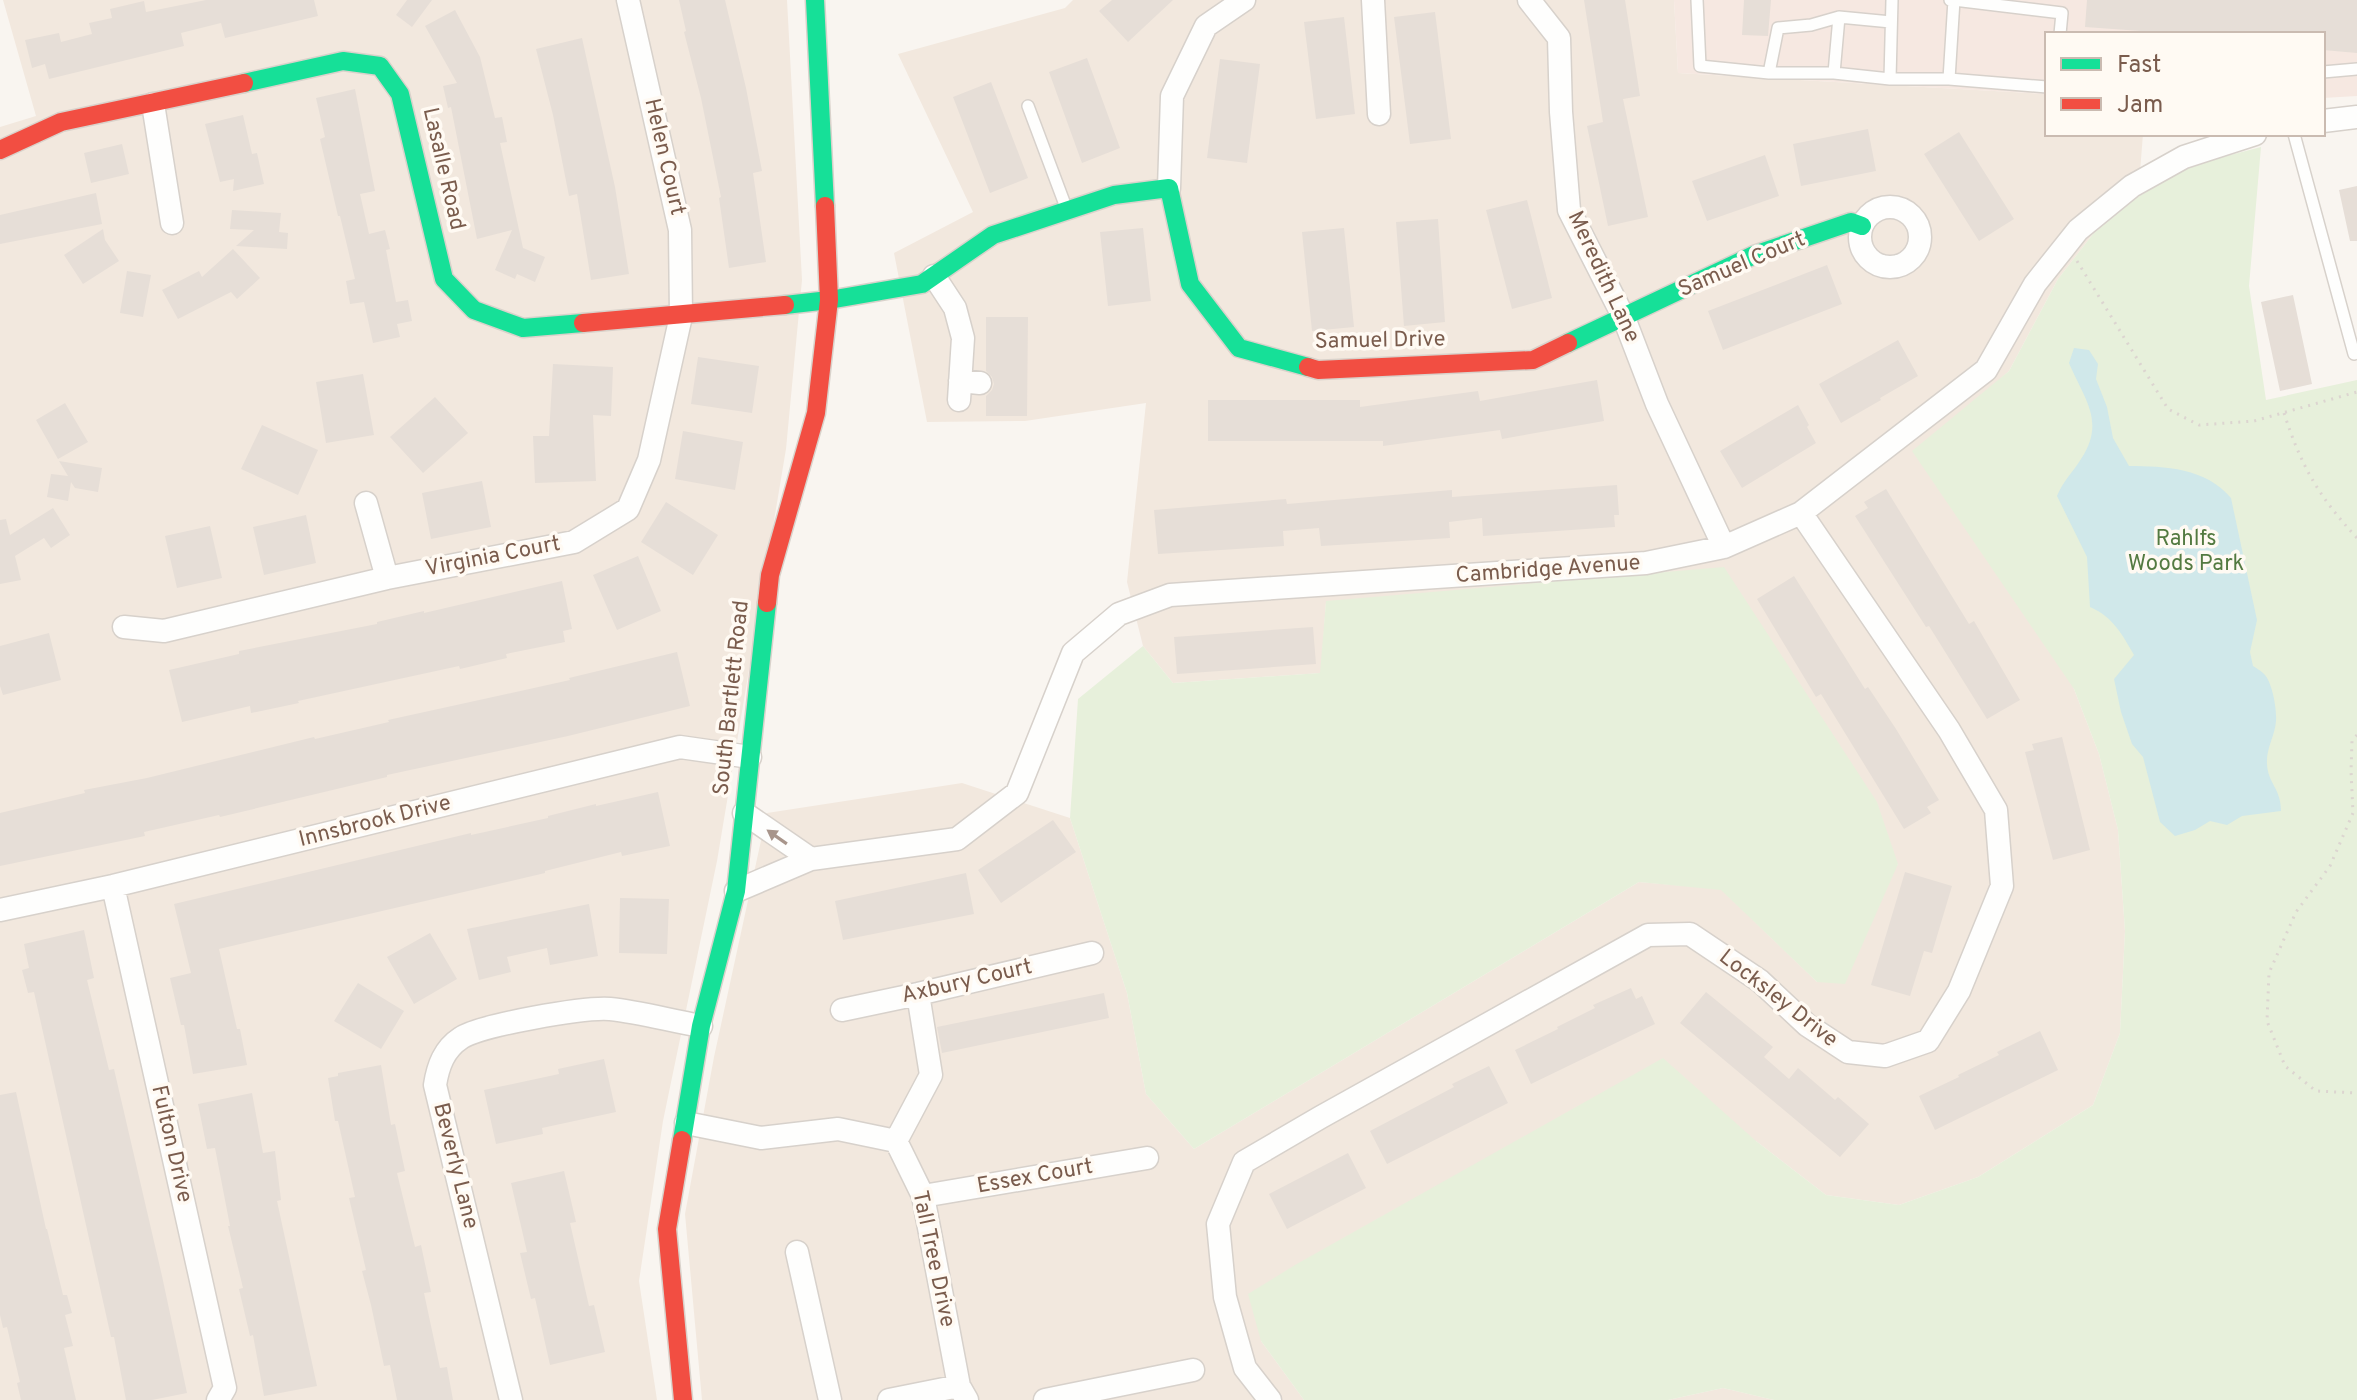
<svg xmlns="http://www.w3.org/2000/svg" width="2357" height="1400" font-family="Overpass,sans-serif">
<style>
.residential{fill:#f2e8de}
.commercial{fill:#f6e8e1}
.green{fill:#e7f0db}
.water{fill:#d0e8ea}
.building{fill:#e6ded7}
.lines{fill:none;stroke-linecap:round;stroke-linejoin:round}
.lane-casing{stroke:#d7d1cb;stroke-width:14}
.street-casing{stroke:#d7d1cb;stroke-width:25}
.fast-casing{stroke:#d9d2cb;stroke-width:21}
.jam-casing{stroke:#d9d2cb;stroke-width:21}
.path{stroke:#dcd5d0;stroke-width:3;stroke-dasharray:2 6;stroke-linecap:butt}
.lane{stroke:#fefefd;stroke-width:11}
.street{stroke:#fefefd;stroke-width:22}
.fast{stroke:#16e098;stroke-width:18}
.jam{stroke:#f24e42;stroke-width:18}
.oneway{fill:#a8958b}
.labels{text-anchor:middle;dominant-baseline:central;stroke-width:7;stroke-linejoin:round;paint-order:stroke}
.street-label{font-size:22px;fill:#7a5c4d;stroke:#fffaf3}
.park-label{font-size:22px;fill:#537a41;stroke:#fffaf3}
</style>
<rect width="100%" height="100%" fill="#f9f5f0"/>
<path class="residential" d="M3,0H787L802,280L786,449L717,861L663,1121L639,1281L657,1400H0V127L36,116Z
M1073,0H1674L1678,73L2047,94V134H2143L2138,197L2093,234L2058,279L2009,371L1971,405L2074,689L2099,754L2118,830L2125,931L2120,1033L2093,1105L1978,1177L1899,1205L1826,1195L1756,1141L1261,1341L1304,1400H702L685,1214L714,1057L767,813L962,783L1070,818L1127,993L1146,1094L1194,1149L1639,882L1721,889L1817,982L1898,864L1326,602L1321,673L1173,683L1143,646L1127,582L1146,403L1025,421L927,422L894,253L973,212L898,54L1065,8Z
M1723,1388L1774,1400H1668Z"/>
<path class="commercial" d="M1674,0H2357V96L2323,98V34H2047V94L1678,73Z"/>
<path class="green" d="M2261,147L2249,286L2266,400L2357,380V1400H1774L1723,1388L1668,1400H1304L1261,1341L1248,1294L1295,1265L1663,1058L1756,1141L1826,1195L1899,1205L1978,1177L2093,1105L2120,1033L2125,931L2118,830L2099,754L2074,689L1912,451L2009,371L2058,279L2093,234L2138,197L2192,165Z
M1724,567L1877,802L1898,864L1845,984L1817,982L1721,890L1639,882L1194,1149L1146,1094L1127,993L1070,818L1078,699L1143,646L1173,683L1320,673L1326,601Z"/>
<path class="water" d="M2074,348L2089,350L2098,364L2096,379L2107,407L2113,438L2129,466C2165,466 2206,468 2231,498L2257,620L2250,652L2253,666C2256,668 2260,670 2263,673C2272,680 2277,709 2276,721C2275,736 2266,748 2267,764C2268,784 2281,788 2281,811L2242,816L2227,825L2210,821L2195,830L2175,836L2160,822L2143,757L2132,744L2121,712L2114,679L2134,655C2122,634 2113,617 2090,607L2087,557L2057,496C2063,481 2073,472 2081,459C2106,421 2084,399 2069,363Z"/>
<path class="building" d="M206,0H314L318,16L225,38L221,23L181,33L184,46L49,79L45,64L32,68L25,40L59,33L61,42L92,34L89,23L112,18L110,9L144,1L146,12Z
M407,0H432L412,27L396,15Z
M679,0H725L746,88L762,171L753,173L766,262L729,268L719,198L721,197L701,98L684,32L686,31Z
M1112,0H1173L1128,42L1099,11Z
M1584,0H1625L1640,96L1623,99L1648,217L1608,226L1587,126L1603,122Z
M1744,0H1771L1768,36L1742,35Z
M2087,0H2357V53L2323,50V34H2183L2085,27Z
M455,10L480,57L495,118L502,117L507,142L500,143L523,248L545,257L535,282L517,274L515,279L495,270L512,230L477,239L451,107L448,108L443,86L457,83L425,26Z
M1435,12L1451,139L1410,144L1394,17Z
M1344,17L1355,114L1316,119L1304,22Z
M582,38L615,187L629,274L591,280L577,194L569,196L553,115L536,49Z
M1087,58L1120,148L1082,163L1049,72Z
M1220,59L1260,64L1247,163L1207,158Z
M991,82L1028,178L990,193L953,97Z
M355,89L375,191L360,194L369,234L385,230L390,249L386,250L396,302L408,300L412,321L397,324L400,337L373,343L364,302L350,304L346,281L355,279L340,216H338L320,139L325,137L316,98Z
M243,115L252,154L257,153L264,184L233,191L234,179L220,182L205,124Z
M1868,129L1876,171L1801,186L1793,144Z
M1959,132L2014,219L1979,241L1924,154Z
M122,144L129,174L91,183L84,153Z
M1765,155L1779,196L1707,221L1692,181Z
M2357,186V241H2350L2339,190Z
M96,193L102,224L0,244V215Z
M1527,200L1552,298L1512,309L1486,210Z
M232,210L281,213L279,232L288,233L287,249L236,246L254,230L230,229Z
M1438,219L1445,322L1404,326L1396,222Z
M1143,228L1151,301L1108,306L1100,232Z
M1344,228L1354,327L1312,331L1302,232Z
M103,229L105,240L119,261L83,284L64,255Z
M233,249L260,278L237,299L231,292L178,319L162,290L199,271L202,277Z
M1827,265L1842,304L1723,350L1708,311Z
M127,271L151,275L143,317L120,313Z
M2293,295L2312,384L2280,391L2261,302Z
M986,317H1028L1027,416H986V396L992,390L994,384L992,377L986,371Z
M1898,340L1918,376L1880,398L1881,400L1841,423L1819,384Z
M698,357L759,366L752,413L691,404Z
M553,364L613,367L611,416L593,415L596,481L535,483L533,436H549Z
M363,374L374,435L326,443L316,382Z
M1597,380L1604,421L1502,439L1500,430L1383,446V441H1208V400H1360V407L1478,391L1480,401Z
M435,397L468,433L423,473L390,437Z
M65,403L88,442L58,459L36,420Z
M1798,405L1809,425L1807,427L1816,443L1742,488L1720,451Z
M262,425L318,450L298,495L241,469Z
M683,431L743,442L735,490L675,479Z
M59,461L102,468L98,492L75,488L71,482L68,501L47,497L51,474L68,476Z
M482,481L491,527L431,539L422,493Z
M1617,485L1619,515H1614L1615,527L1483,536L1482,518L1449,522L1450,538L1321,546L1319,528L1283,531L1284,546L1158,554L1154,510L1286,499L1287,504L1452,490V497Z
M1886,489L1969,624L1974,621L2020,700L1987,719L1929,626L1926,627L1855,516L1868,508L1864,502Z
M666,502L718,535L693,575L641,542Z
M53,508L70,535L51,548L44,538L15,556L21,580L0,584V520L6,519L10,535Z
M306,515L316,563L264,575L253,527Z
M210,526L222,578L177,588L165,536Z
M638,556L661,611L617,630L593,575Z
M1794,576L1865,689L1868,687L1896,729L1939,800L1927,807L1931,813L1904,829L1821,694L1816,697L1757,599Z
M562,581L572,629L563,631L565,642L506,654L507,658L460,669L459,666L298,701L299,703L251,713L250,706L182,722L169,670L239,654V651L377,624V622L424,611V613Z
M1313,627L1316,664L1177,674L1174,637Z
M49,633L61,680L3,695L0,686V646Z
M677,652L690,706L568,736L387,775V777L220,817L219,815L144,832L145,836L0,866V813L85,793L84,790L147,778L314,737L315,739L389,722L388,720L570,680L569,678Z
M2062,737L2090,850L2053,860L2025,752L2034,750L2032,744Z
M658,792L670,846L622,856L621,852L545,871V873L219,949L237,1029H240L247,1065L193,1074L184,1025H181L170,978L191,973L174,904L471,833V835L548,818V816L596,804V806Z
M1053,820L1076,852L1001,903L978,870Z
M1905,872L1952,886L1932,953L1924,951L1910,996L1871,985Z
M966,873L974,914L843,940L835,901Z
M620,898L669,899L667,954L619,953Z
M589,904L598,956L550,965L547,948L507,957L511,972L479,980L467,929Z
M84,930L94,978L87,980L109,1070L114,1069L162,1276L187,1393L152,1400H126L114,1337H111L34,992L28,993L22,970L29,968L24,944Z
M430,933L457,979L414,1004L387,957Z
M358,983L404,1011L381,1049L334,1021Z
M1631,988L1636,999L1642,996L1655,1024L1531,1084L1515,1050L1558,1029L1557,1027L1595,1008L1593,1005Z
M1706,992L1773,1047L1764,1057L1789,1079L1798,1068L1835,1100L1838,1097L1869,1124L1840,1157L1680,1023Z
M1104,993L1109,1018L942,1053L937,1027Z
M2040,1031L2058,1070L1935,1130L1919,1096L1959,1077L1958,1075L1999,1055L1997,1052Z
M604,1059L616,1112L542,1128L543,1134L496,1144L484,1090L559,1074L558,1069Z
M381,1065L391,1125L395,1124L405,1171L397,1173L415,1247L421,1245L431,1292L424,1293L440,1368L447,1367L453,1400H397L390,1365L384,1366L371,1305L362,1271L366,1270L349,1198L355,1197L338,1121H335L328,1078L338,1076V1073Z
M1489,1066L1508,1103L1387,1164L1370,1131L1454,1087L1452,1084Z
M16,1092L46,1229H47L63,1295H67L72,1313L65,1315L73,1346L64,1348L76,1400H21L17,1383L20,1382L7,1327L3,1328L0,1315V1095Z
M252,1093L263,1153L275,1151L281,1200L277,1201L317,1386L264,1396L253,1335L250,1336L239,1289L243,1288L228,1226H230L215,1148L207,1149L198,1104Z
M1348,1153L1366,1188L1287,1229L1269,1194Z
M564,1171L576,1222L570,1223L589,1306L594,1305L605,1352L550,1365L535,1298L531,1299L520,1253L527,1252L511,1183Z"/>
<g class="lines">
<g class="lane-casing">
<path id="lane" d="M1697,0L1700,66L1769,73H1834
M1954,0L2062,13L2060,34
M1839,17L1891,22
M2323,72L2357,69
M1769,73L1778,28L1811,25L1839,17L1834,73L1890,79L1892,0
M1890,79H1949L2047,87
M1949,79L1954,0H1950
M1028,106L1067,210
M2294,134L2354,354"/>
</g>
<g class="street-casing">
<path id="street" d="M1373,0L1379,114
M1529,0L1559,38L1561,112L1569,210L1624,318L1657,404L1724,547
M153,104L172,223
M2323,121L2357,117
M1169,188L1172,96L1206,26L1244,0
M1860 237a30 30 0 1 1 60 0a30 30 0 1 1-60 0Z
M934,276L955,308L963,338L959,400
M960,381L980,383
M366,503L387,578
M124,627L164,631L387,578L574,542L628,509L649,460L681,316L680,230L628,0
M744,813L811,859
M113,886L225,1388L218,1400
M736,891L811,859L957,839L1017,793L1073,653L1119,614L1170,595L1646,563L1724,547L1801,513L1986,370L2035,284L2078,230L2132,186L2184,157L2255,134
M0,910L113,886L680,747L750,757
M842,1010L918,994L1092,953
M686,1123L761,1138L838,1129L896,1141L923,1196L959,1386L967,1400
M896,1141L931,1075L918,994
M923,1196L1147,1158
M797,1252L830,1400
M511,1400L435,1085C438,1066 444,1049 461,1038C480,1025 585,1007 610,1009C640,1012 671,1021 701,1026
M889,1400L959,1386
M1045,1400L1193,1370
M1270,1400L1245,1368L1225,1297L1218,1224L1244,1162L1321,1117L1648,935L1690,934L1760,981L1807,1025L1848,1052L1885,1056L1928,1041L1959,991L2002,886L1996,810L1949,730L1801,513"/>
</g>
<g class="fast-casing">
<path id="fast" d="M815,0L825,206
M244,83L343,61L380,66L400,94L444,279L474,310L523,328L583,323
M785,305L829,300L922,284L993,235L1114,195L1169,188L1190,284L1239,348L1308,367
M1568,343L1754,255L1851,222L1862,226
M682,1140L701,1026L736,891L767,603"/>
</g>
<g class="jam-casing">
<path id="jam" d="M0,150L61,122L244,83
M583,323L785,305
M1308,367L1318,370L1533,360L1568,343
M767,603L770,575L816,413L829,300L825,206
M682,1140L667,1229L683,1400"/>
</g>
<path class="path" d="M2077,261L2168,409L2199,425L2254,421L2357,392
M2284,413C2301,466 2319,497 2357,538
M2357,735L2352,741L2351,771L2353,813L2330,866L2296,912L2269,973L2267,1021L2285,1066L2316,1091L2357,1093"/>
<use href="#lane" class="lane"/>
<use href="#street" class="street"/>
<use href="#fast" class="fast"/>
<use href="#jam" class="jam"/>
</g>
<defs><path id="oneway-solid" d="M-6-.8H1V-3.2L6.5 0L1 3.2V.8H-6Z" transform="scale(2)"/></defs>
<use class="oneway" href="#oneway-solid" transform="translate(777 837) rotate(-145)"/>
<g class="labels">
<g class="street-label">
<text transform="translate(664 157) rotate(77)">Helen Court</text>
<text transform="translate(443 169) rotate(77)">Lasalle Road</text>
<text transform="translate(1742 265) rotate(-23)">Samuel Court</text>
<text transform="translate(1603 277) rotate(65)">Meredith Lane</text>
<text transform="translate(1380 341) rotate(-1)">Samuel Drive</text>
<text transform="translate(493 557) rotate(-11)">Virginia Court</text>
<text transform="translate(1548 570) rotate(-4)">Cambridge Avenue</text>
<text transform="translate(732 698) rotate(-84)">South Bartlett Road</text>
<text transform="translate(375 822) rotate(-14)">Innsbrook Drive</text>
<text transform="translate(967 982) rotate(-13)">Axbury Court</text>
<text transform="translate(1778 999) rotate(38)">Locksley Drive</text>
<text transform="translate(171 1144) rotate(77)">Fulton Drive</text>
<text transform="translate(455 1166) rotate(76)">Beverly Lane</text>
<text transform="translate(1035 1177) rotate(-10)">Essex Court</text>
<text transform="translate(933 1259) rotate(78)">Tall Tree Drive</text>
</g>
<g class="park-label">
<text x="2186" y="539">Rahlfs<tspan x="2186" dy="25">Woods Park</tspan></text>
</g>
</g>
<rect x="2045" y="32" width="280" height="104" fill="#fffaf3" stroke="#cabbb1" stroke-width="2"/>
<rect x="2061" y="58" width="40" height="12" fill="#16e098" stroke="#cabbb1" stroke-width="2"/>
<text x="2117" y="72" font-size="24" fill="#7a5c4d">Fast</text>
<rect x="2061" y="98" width="40" height="12" fill="#f24e42" stroke="#cabbb1" stroke-width="2"/>
<text x="2117" y="112" font-size="24" fill="#7a5c4d">Jam</text>
</svg>
